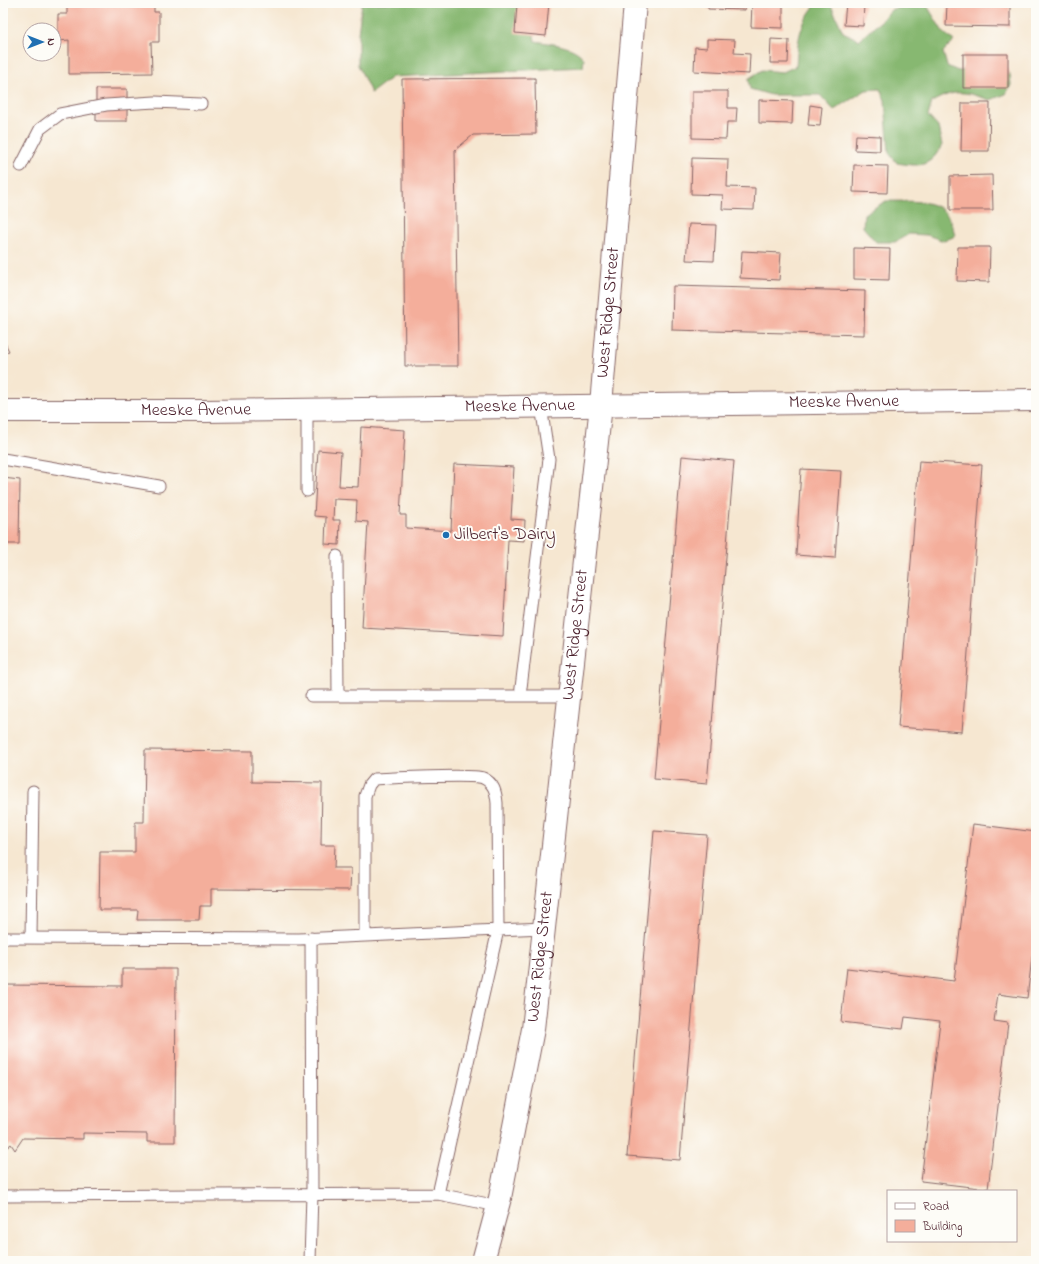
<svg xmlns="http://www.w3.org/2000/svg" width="1039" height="1264" font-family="'Indie Flower',sans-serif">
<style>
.forest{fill:#87b871;stroke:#686c4e}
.building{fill:#f4ae9b}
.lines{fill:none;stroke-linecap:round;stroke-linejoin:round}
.lane-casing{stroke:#866565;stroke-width:13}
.secondary-casing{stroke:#866565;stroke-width:24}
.lane{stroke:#fff;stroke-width:11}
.secondary{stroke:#fff;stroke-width:22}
.poi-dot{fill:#1f6fb2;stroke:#fdfcf7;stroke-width:1.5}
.labels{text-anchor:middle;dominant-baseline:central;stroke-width:4;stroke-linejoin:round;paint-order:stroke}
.street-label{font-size:18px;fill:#4a1f2b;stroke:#fdfcf7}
.poi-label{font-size:18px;fill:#4a1f2b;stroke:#fdfcf7;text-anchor:start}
</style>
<rect width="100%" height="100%" fill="#fdfcf7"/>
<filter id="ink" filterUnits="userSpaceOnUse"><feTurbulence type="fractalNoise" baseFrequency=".025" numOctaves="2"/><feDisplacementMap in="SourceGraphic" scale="8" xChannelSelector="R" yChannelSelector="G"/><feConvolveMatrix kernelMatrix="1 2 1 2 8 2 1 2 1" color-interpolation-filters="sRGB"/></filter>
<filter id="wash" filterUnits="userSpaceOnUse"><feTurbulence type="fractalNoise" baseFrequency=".012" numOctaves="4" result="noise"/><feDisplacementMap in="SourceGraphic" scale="16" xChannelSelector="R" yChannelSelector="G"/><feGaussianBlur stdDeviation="0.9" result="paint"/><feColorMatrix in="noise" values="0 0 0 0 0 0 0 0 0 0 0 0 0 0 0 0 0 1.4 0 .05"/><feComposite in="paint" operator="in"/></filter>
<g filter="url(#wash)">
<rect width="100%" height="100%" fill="#f6e7d1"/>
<path class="forest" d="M362,3H534L532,25L535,41C551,44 575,45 584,59L583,67L392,77L371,93L358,65V34Z
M817,3H830L843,32L859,40L881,21L892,9L926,4L943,32L954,41L943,52L947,66L958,71L1000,67L1010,74L1011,85L1006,94L990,100C966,92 956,88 932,102L928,116L938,127L942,145C930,167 921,167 897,163L889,153L885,100L880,89L866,90L834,110L820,95H771L750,89L748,79L762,70L783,72L796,66C798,39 799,24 817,3Z
M886,201C919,202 948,196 955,236L944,241L927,235L909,234L895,242H876L863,227L864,214Z"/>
<g id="blocks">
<path class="building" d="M67,3H154V12H159V42H151L152,73L69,74V40L58,41V14H67Z
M517,3H549L546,36L515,33Z
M708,3H746L745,10L708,9Z
M752,3H783V28L751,27Z
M846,3H864L863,26L844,25Z
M947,3H1010V27L946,26Z
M707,39L735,40L734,53L750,54L749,74L694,71L695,47L707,48Z
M771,39L789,40L788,63H770Z
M963,54H1008V88H963Z
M535,78L536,134L473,135L455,150L458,366H405L402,79Z
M96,89H127V121H96Z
M692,91H728V108H737L736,122H727L726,139L692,138Z
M759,100L793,101L792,124L759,123Z
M962,103H990L989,151H961Z
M810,105L822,107L820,126L808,125Z
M856,135L880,136V151L855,150Z
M692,158L728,159L727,187L755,188L754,210L722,209L723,195L691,194Z
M854,165L888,166L887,193L853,192Z
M992,175L993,210H950V176Z
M689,224L716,225L714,261L686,260Z
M958,247H990L989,282L957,281Z
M854,248L890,249L889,280L854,279Z
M742,251L781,253L779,280L740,278Z
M673,286L865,291L864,335L672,330Z
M3,339L9,351L3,354Z
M361,427L405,430L400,515H406V528L451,531L454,464L514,467L511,519L525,520L524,541L508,540L503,636L362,628L368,522L356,521L357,500L334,499L333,520H340L339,545L325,544L326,517L314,516L318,450L341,452L339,486L358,487Z
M682,456L734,461L707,784L654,779Z
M919,461L982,465L962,732L898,727Z
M801,469L841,471L835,558L796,555Z
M3,478L20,480L19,544H3Z
M145,750L252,751V782L322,783L321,845H335L334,868H351L350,890L211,889V906H200L199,920H137L138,910H99L100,852H135V822H144Z
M973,824L1036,832V926L1027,998L998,994L994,1021L1008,1023L988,1189L921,1181L940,1021L905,1017L903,1029L841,1022L847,968L954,981Z
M654,831L707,835L680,1160L627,1156Z
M122,969H176L175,1142H147V1134L83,1133V1139L23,1138L15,1150L11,1144L4,1150L3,985L122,986Z"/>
</g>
</g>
<g filter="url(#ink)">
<use href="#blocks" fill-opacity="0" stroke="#866565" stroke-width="1"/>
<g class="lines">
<g class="lane-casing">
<path id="lane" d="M21,166L40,129L60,114L106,105L155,102L201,104
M307,409V491
M3,459L159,486
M337,556L338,696
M311,696H569
M520,696L549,459L541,406
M365,936V796L369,785L374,779C389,778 473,774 483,778C494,783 496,792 497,803L498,930L438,1194
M3,938L299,939L544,928
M31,938L33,791
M3,1196L438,1194L498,1206
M310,1261L312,1194L311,938"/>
</g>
<g class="secondary-casing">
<g id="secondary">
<path id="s1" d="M3,411H205L1036,400"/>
<path id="s2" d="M483,1261L500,1198L533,1029L601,405L635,3"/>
</g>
</g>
<use href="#lane" class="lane"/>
<use href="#secondary" class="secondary"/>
</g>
</g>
<circle class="poi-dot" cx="446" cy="535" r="4"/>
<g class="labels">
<g class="street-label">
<text stroke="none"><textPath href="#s2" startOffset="958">West Ridge Street</textPath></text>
<text stroke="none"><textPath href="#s1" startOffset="841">Meeske Avenue</textPath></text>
<text stroke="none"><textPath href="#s1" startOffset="517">Meeske Avenue</textPath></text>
<text stroke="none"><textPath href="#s1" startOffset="193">Meeske Avenue</textPath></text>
<text stroke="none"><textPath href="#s2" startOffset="634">West Ridge Street</textPath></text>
<text stroke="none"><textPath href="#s2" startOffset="310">West Ridge Street</textPath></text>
</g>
<g class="poi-label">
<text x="454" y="535">Jilbert's Dairy</text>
</g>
</g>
<rect width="1039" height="1264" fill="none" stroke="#fdfcf7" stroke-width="16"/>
<rect x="887" y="1190" width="130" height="52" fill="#fdfcf7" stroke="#b5a4a5"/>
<rect x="895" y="1203" width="20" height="6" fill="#ffffff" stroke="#b5a4a5"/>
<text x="923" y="1210" font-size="12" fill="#4a1f2b">Road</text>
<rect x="895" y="1220" width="20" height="12" fill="#f4ae9b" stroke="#b5a4a5"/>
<text x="923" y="1230" font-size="12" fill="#4a1f2b">Building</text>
<g transform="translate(42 42) rotate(90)"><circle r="19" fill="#fdfcf7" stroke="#b5a4a5"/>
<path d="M0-3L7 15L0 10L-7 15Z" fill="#1f6fb2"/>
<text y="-6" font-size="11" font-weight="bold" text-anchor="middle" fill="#4a1f2b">N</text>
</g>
</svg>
